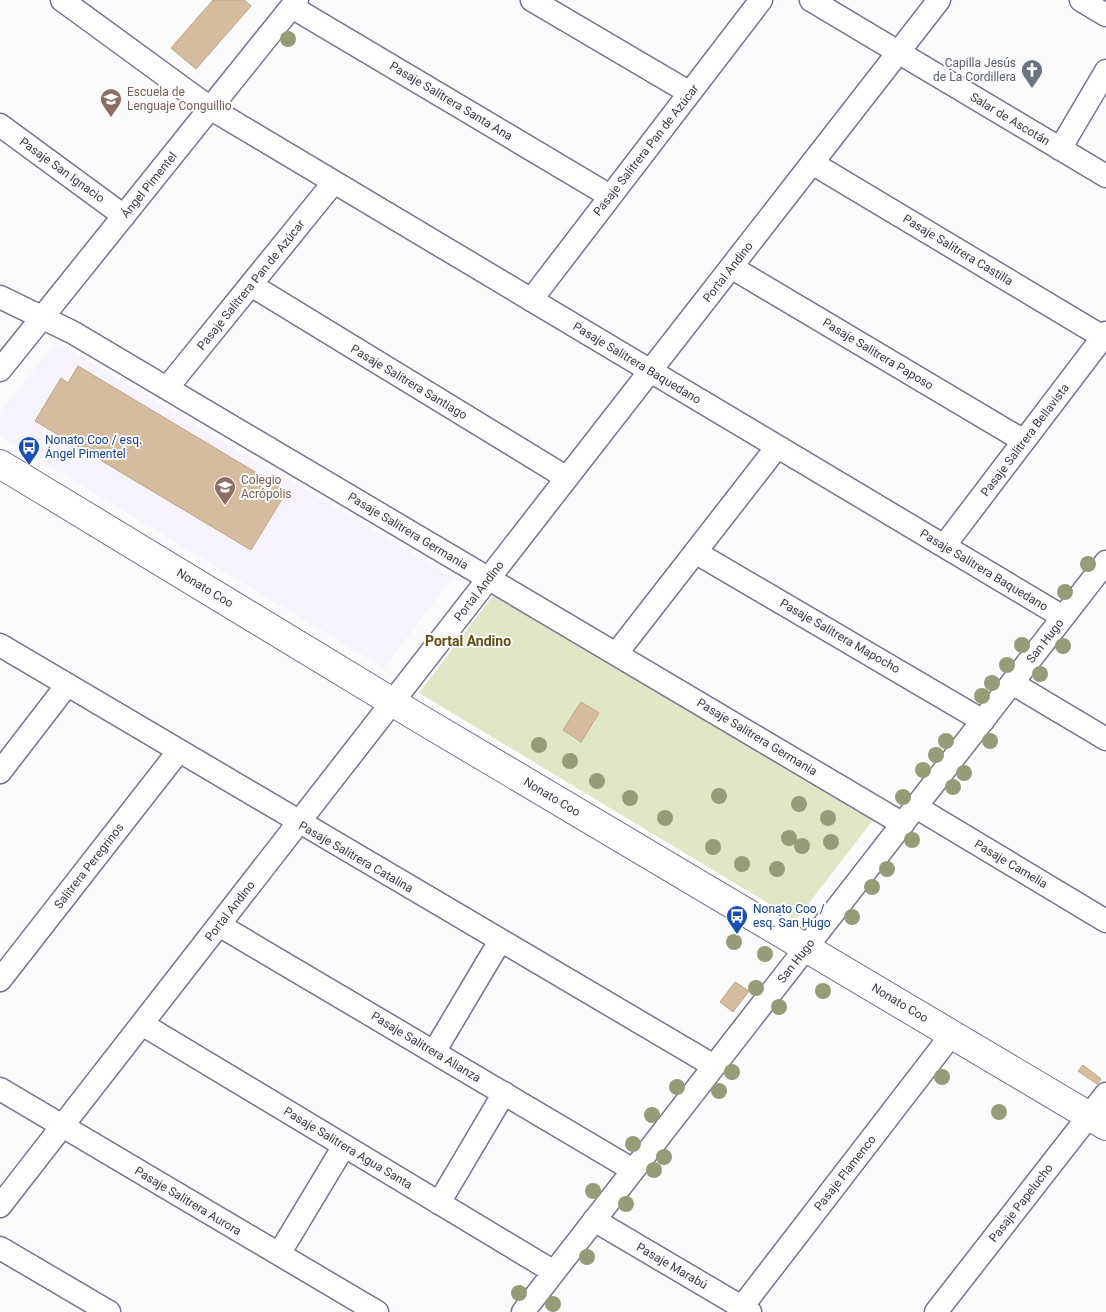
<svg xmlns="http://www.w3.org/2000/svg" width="1106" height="1312" font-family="Roboto,sans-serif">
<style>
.built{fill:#f6f3fc}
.green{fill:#e1e7c6}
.building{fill:#d5bc9f;stroke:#bca487}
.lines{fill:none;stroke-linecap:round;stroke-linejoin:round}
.minor-casing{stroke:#7b7090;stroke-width:25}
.major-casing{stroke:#7b7090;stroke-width:30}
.minor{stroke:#fff;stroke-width:22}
.major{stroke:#fff;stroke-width:28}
.tree{fill:#979b78}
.labels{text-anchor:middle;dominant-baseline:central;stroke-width:4;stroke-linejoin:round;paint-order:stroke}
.worship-label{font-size:12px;fill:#5b616d;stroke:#fbfbfb;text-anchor:end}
.education-label{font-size:12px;fill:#785e54;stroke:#fbfbfb;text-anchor:start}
.street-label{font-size:12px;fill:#3e3947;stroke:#fbfbfb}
.transit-label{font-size:12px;fill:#164399;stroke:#fbfbfb;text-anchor:start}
.neighbourhood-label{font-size:14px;font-weight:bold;fill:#624f12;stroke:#fbfbfb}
</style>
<rect width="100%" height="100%" fill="#fbfbfb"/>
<path class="built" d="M56,342L453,577L384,668L0,436V412Z"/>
<path class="green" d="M494,594L876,816L796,920L419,693Z"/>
<path class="building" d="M213,0H244L251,6L196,69L171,48Z
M78,366L287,491L251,550L35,421L61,378L68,383Z
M581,702L599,713L581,742L563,730Z
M735,982L749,991L733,1012L720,1002Z
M1083,1065L1101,1079L1097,1084L1078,1071Z"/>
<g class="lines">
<g class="minor-casing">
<path id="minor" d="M62,0L210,108L1063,617
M532,0L690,93
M811,0L1106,176
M1081,0L1106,15
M292,7L610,196
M0,125L124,216
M1060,149L1106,71
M812,163L1103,337
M731,267L1024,441
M251,285L567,478
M0,297L72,332L903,824
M531,300L761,0
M0,370L297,0
M167,388L334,182
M944,546L1106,333
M695,552L983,721
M0,645L714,1066
M616,654L777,447
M1012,683L1106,739
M0,772L67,685
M916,807L1106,921
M219,925L633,1170
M0,980L178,752
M142,1024L554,1272
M434,1052L500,941
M0,1089L377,1312
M439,1203L504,1093
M0,1206L939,0
M594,1220L750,1312
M0,1248L109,1312
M279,1254L344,1146
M523,1312L1106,562
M738,1312L952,1034
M936,1312L1106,1094"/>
</g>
<g class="major-casing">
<path id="major" d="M0,464L412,714L1106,1126"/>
</g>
<use href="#minor" class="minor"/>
<use href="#major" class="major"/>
</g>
<g class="tree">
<circle cx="288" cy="39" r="8"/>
<circle cx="1088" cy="564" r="8"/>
<circle cx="1065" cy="592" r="8"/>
<circle cx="1022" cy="645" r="8"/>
<circle cx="1063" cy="646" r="8"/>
<circle cx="1007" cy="665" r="8"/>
<circle cx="1040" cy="674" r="8"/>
<circle cx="992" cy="683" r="8"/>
<circle cx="982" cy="696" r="8"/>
<circle cx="946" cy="741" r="8"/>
<circle cx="990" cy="741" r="8"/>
<circle cx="539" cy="745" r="8"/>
<circle cx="936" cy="755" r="8"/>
<circle cx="570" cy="761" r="8"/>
<circle cx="923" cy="770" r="8"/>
<circle cx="964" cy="773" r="8"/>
<circle cx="597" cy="781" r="8"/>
<circle cx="953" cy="787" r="8"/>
<circle cx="719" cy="796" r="8"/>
<circle cx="903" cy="797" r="8"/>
<circle cx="630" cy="798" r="8"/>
<circle cx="799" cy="804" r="8"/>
<circle cx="665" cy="818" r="8"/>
<circle cx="828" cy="818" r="8"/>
<circle cx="789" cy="838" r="8"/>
<circle cx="912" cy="840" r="8"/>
<circle cx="831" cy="842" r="8"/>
<circle cx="802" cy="846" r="8"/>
<circle cx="713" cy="847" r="8"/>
<circle cx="742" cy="864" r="8"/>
<circle cx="777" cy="869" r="8"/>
<circle cx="887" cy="869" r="8"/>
<circle cx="872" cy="887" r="8"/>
<circle cx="852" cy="917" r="8"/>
<circle cx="734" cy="942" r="8"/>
<circle cx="765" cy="954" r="8"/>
<circle cx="756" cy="988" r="8"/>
<circle cx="823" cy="991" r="8"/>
<circle cx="779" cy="1007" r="8"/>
<circle cx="732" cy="1072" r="8"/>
<circle cx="942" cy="1077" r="8"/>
<circle cx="677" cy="1087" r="8"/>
<circle cx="719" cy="1091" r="8"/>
<circle cx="999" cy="1112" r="8"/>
<circle cx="652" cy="1115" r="8"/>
<circle cx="633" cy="1144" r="8"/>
<circle cx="664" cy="1157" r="8"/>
<circle cx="654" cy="1170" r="8"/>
<circle cx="593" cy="1191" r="8"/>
<circle cx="626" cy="1204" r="8"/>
<circle cx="587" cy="1257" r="8"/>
<circle cx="519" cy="1293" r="8"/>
<circle cx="553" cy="1304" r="8"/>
</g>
<defs>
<g id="church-pin" transform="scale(1.125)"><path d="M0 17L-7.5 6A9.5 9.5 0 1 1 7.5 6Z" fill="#6b7280" stroke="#fbfbfb"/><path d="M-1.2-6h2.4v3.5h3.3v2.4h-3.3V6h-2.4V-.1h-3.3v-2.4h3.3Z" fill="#fff"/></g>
<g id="school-pin" transform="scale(1.125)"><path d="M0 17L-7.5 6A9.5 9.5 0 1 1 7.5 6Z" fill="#8d6e63" stroke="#fbfbfb"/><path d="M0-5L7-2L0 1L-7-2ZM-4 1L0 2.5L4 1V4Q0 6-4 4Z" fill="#fff"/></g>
<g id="bus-pin" transform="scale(1.125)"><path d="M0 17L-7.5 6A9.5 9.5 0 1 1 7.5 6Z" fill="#1a4fb4" stroke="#fbfbfb"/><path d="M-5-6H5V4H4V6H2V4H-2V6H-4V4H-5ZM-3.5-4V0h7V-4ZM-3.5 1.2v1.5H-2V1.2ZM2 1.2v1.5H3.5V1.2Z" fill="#fff"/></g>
</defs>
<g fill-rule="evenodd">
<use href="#church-pin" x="1032" y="70"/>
<use href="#school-pin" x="111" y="99"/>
<use href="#bus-pin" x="29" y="447"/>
<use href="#school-pin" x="225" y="487"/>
<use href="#bus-pin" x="737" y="916"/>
</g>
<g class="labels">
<g class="worship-label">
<text x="1016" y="63">Capilla Jesús<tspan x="1016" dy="14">de La Cordillera</tspan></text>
</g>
<g class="education-label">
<text x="127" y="92">Escuela de<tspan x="127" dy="14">Lenguaje Conguillio</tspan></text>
<text x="241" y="480">Colegio<tspan x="241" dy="14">Acrópolis</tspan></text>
</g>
<g class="street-label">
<text transform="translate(451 101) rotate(31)">Pasaje Salitrera Santa Ana</text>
<text transform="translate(1010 119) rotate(31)">Salar de Ascotán</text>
<text transform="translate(646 150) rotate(-52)">Pasaje Salitrera Pan de Azúcar</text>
<text transform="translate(62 170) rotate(36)">Pasaje San Ignacio</text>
<text transform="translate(149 185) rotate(-51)">Ángel Pimentel</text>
<text transform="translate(958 250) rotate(31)">Pasaje Salitrera Castilla</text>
<text transform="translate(728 272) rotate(-52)">Portal Andino</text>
<text transform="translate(251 285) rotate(-51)">Pasaje Salitrera Pan de Azúcar</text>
<text transform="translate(878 354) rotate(31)">Pasaje Salitrera Paposo</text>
<text transform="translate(637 363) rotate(31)">Pasaje Salitrera Baquedano</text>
<text transform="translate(409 382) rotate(31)">Pasaje Salitrera Santiago</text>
<text transform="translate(1025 440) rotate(-53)">Pasaje Salitrera Bellavista</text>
<text transform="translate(408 531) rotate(31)">Pasaje Salitrera Germania</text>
<text transform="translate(984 570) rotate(31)">Pasaje Salitrera Baquedano</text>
<text transform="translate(205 588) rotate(31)">Nonato Coo</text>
<text transform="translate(479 591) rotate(-52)">Portal Andino</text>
<text transform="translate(840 636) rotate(30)">Pasaje Salitrera Mapocho</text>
<text transform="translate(1045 641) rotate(-52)">San Hugo</text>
<text transform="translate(757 737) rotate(31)">Pasaje Salitrera Germania</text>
<text transform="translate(552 797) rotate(31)">Nonato Coo</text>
<text transform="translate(356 857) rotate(30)">Pasaje Salitrera Catalina</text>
<text transform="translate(1011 864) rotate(31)">Pasaje Camelia</text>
<text transform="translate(89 866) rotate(-52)">Salitrera Peregrinos</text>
<text transform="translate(230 911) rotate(-52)">Portal Andino</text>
<text transform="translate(796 961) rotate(-52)">San Hugo</text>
<text transform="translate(900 1003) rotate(31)">Nonato Coo</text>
<text transform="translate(426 1047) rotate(31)">Pasaje Salitrera Alianza</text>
<text transform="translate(348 1148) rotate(31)">Pasaje Salitrera Agua Santa</text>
<text transform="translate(845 1173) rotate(-52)">Pasaje Flamenco</text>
<text transform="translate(188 1201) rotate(31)">Pasaje Salitrera Aurora</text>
<text transform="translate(1021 1203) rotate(-52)">Pasaje Papelucho</text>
<text transform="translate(672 1266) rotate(30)">Pasaje Marabú</text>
</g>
<g class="transit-label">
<text x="45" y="440">Nonato Coo / esq.<tspan x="45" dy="14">Ángel Pimentel</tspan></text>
<text x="753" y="909">Nonato Coo /<tspan x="753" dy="14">esq. San Hugo</tspan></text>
</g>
<g class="neighbourhood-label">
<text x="468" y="641">Portal Andino</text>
</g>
</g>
</svg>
